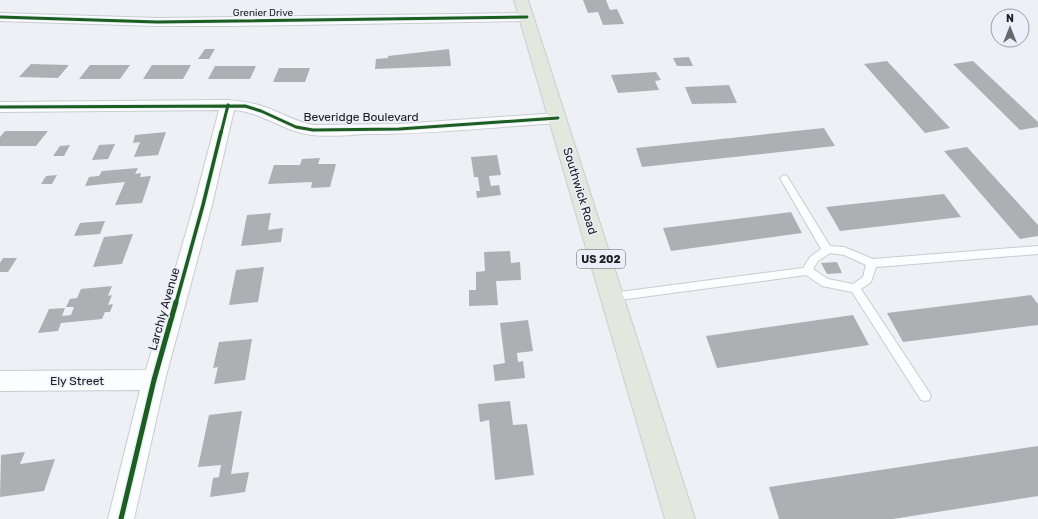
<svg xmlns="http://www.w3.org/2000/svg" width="1038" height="519" font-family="Rubik,sans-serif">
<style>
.building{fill:#adafb3}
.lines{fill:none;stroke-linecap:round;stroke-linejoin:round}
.service-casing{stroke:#c9cbd0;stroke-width:2}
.minor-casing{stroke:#c9cbd0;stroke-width:2}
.trunk-casing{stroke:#cccdd0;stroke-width:2}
.service{fill:#fcfdfe;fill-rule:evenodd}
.minor{fill:#fcfdfe;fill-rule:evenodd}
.trunk{fill:#e2e8dd;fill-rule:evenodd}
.cycleway-far2-casing{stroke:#ebeff9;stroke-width:5}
.cycleway-far1-casing{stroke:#ebeff9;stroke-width:6}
.cycleway-casing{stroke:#ebeff9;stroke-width:8}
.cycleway-far2{stroke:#1b5e20;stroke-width:3}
.cycleway-far1{stroke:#1b5e20;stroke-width:3.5}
.cycleway{stroke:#1b5e20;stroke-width:5}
.labels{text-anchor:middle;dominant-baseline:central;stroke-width:3;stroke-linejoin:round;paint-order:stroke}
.far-street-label{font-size:10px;fill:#202125;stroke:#ebeff9}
.shield{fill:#ebeff9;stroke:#5d5f65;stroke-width:1}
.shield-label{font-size:11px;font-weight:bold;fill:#202125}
.street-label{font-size:12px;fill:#202125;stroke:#ebeff9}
</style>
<rect width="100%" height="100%" fill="#eef0f6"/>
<path class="building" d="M583,0H606L610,10L617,9L624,24L603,25L598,12L588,13Z
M205,49H215L209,59H198Z
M449,49L451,66L375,69L376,59L388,58V56Z
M689,57L693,66H677L673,58Z
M887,61L950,128L925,133L864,64Z
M973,61L1038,122V127L1020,130L953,64Z
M31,64L69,65L58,78L19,77Z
M90,65H130L120,79H79Z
M152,65H191L183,79H143Z
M215,66H256L250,79H208Z
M279,68H310L305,82H273Z
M656,72L661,80L655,81L659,90L618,93L611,75Z
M729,85L737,103L692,104L685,87Z
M824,128L835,146L642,167L636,148Z
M5,131H48L36,146H0V137Z
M166,132L158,155L134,157L140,142L133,143L135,135Z
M115,144L108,159L92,160L99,145Z
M70,145L64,156H53L60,146Z
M967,147L1038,225V236L1020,239L944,151Z
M497,155L501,175L489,176L491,186L499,185L501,195L477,198L476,191H480L478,177H474L471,157Z
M320,158L318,164H336L330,187L311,188L312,182L268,184L274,165H300L302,159Z
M138,168L135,174L141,173L140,177L151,176L142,203L115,205L125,182L85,186L89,177L99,176L102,171Z
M57,175L52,184H41L46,176Z
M944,194L961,217L840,231L826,207Z
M791,212L802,233L671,251L663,228Z
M271,213L268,230L283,228L281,242L241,246L247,215Z
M105,221L100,234L74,236L80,223Z
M133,234L122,264L93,267L104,237Z
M510,251L511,263L520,262L521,280L496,281L498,305L469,306V290H476V272L485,271L484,252Z
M3,258H17L8,272H0V263Z
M837,262L842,273L827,274L821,263Z
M264,267L258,302L229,305L236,270Z
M112,286L108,296L112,295L108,305L113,304L110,312H105L102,319L61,323L58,331L38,333L49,309L65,308L62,316L71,315L74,307H66L70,299L77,298L81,289Z
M1031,295L1038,304V325L903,342L887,313Z
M853,315L869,345L717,368L706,336Z
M528,320L533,351L517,353L518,362L523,361L525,378L495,381L493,365L505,363L500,323Z
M252,339L245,380L214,384L218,367L213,368L219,342Z
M510,401L513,425L527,424L534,475L495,480L489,420L480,422L478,404Z
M242,411L231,474L249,472L245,492L210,497L213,478L219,477L221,465L198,467L209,415Z
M1038,446V496L893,519H779L769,487Z
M25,452L20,464L55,459L44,491L0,497L1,455Z"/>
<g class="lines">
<g class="service-casing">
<path id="service" d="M784,175L787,176L830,246L844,247L873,259L1038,246V254L876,267L871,282L861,289L929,392L931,396L929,400L925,401L921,400L852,292L822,286L806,275L612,301L608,300L607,297L608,294L612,293L803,268L810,257L821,249L780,178ZM830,253L844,255L866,265L863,277L853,284L828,279L813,269L818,261Z"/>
</g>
<g class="minor-casing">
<path id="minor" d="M0,13L157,18L527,13L532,14L533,17L532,20L527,21L233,26H157L0,21Z
M228,100C241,101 253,103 265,107C282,113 296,122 313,125L399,124L558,113L563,115L566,118L563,121L558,123C494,127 430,134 367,134C349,135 330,137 312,135C284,132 262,112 234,110L212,205L165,380L134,519H108L140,390L0,391V371L146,370L194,205L219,110L0,112V102Z"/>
</g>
<g class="trunk-casing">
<path id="trunk" d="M514,0H528L695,519H665Z"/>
</g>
<use href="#service" class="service"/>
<use href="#minor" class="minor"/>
<use href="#trunk" class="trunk"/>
<g class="cycleway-far2-casing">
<path id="cycleway-far2" d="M0,17L157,22L527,17
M0,107L245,106L261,111L296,127L313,130L399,129L558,118
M221,133L228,105"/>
</g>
<g class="cycleway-far1-casing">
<path id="cycleway-far1" d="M176,303L203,205L221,132"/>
</g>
<g class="cycleway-casing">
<path id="cycleway" d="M121,519L154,380L176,302"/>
</g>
<use href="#cycleway-far2" class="cycleway-far2"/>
<use href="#cycleway-far1" class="cycleway-far1"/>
<use href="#cycleway" class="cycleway"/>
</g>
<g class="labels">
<g class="far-street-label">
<text x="263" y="13">Grenier Drive</text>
</g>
<rect class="shield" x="577" y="250" width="48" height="18" rx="3"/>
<g class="shield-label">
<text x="601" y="259">US 202</text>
</g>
<g class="street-label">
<text x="361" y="117">Beveridge Boulevard</text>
<text transform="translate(580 191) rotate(73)">Southwick Road</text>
<text transform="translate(164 309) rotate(-74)">Larchly Avenue</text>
<text x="77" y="381">Ely Street</text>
</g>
</g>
<g transform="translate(1010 28)"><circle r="19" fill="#ebeff9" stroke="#9a9da4"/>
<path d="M0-3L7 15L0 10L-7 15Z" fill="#68696e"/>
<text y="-6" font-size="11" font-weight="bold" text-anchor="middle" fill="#202125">N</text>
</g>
</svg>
